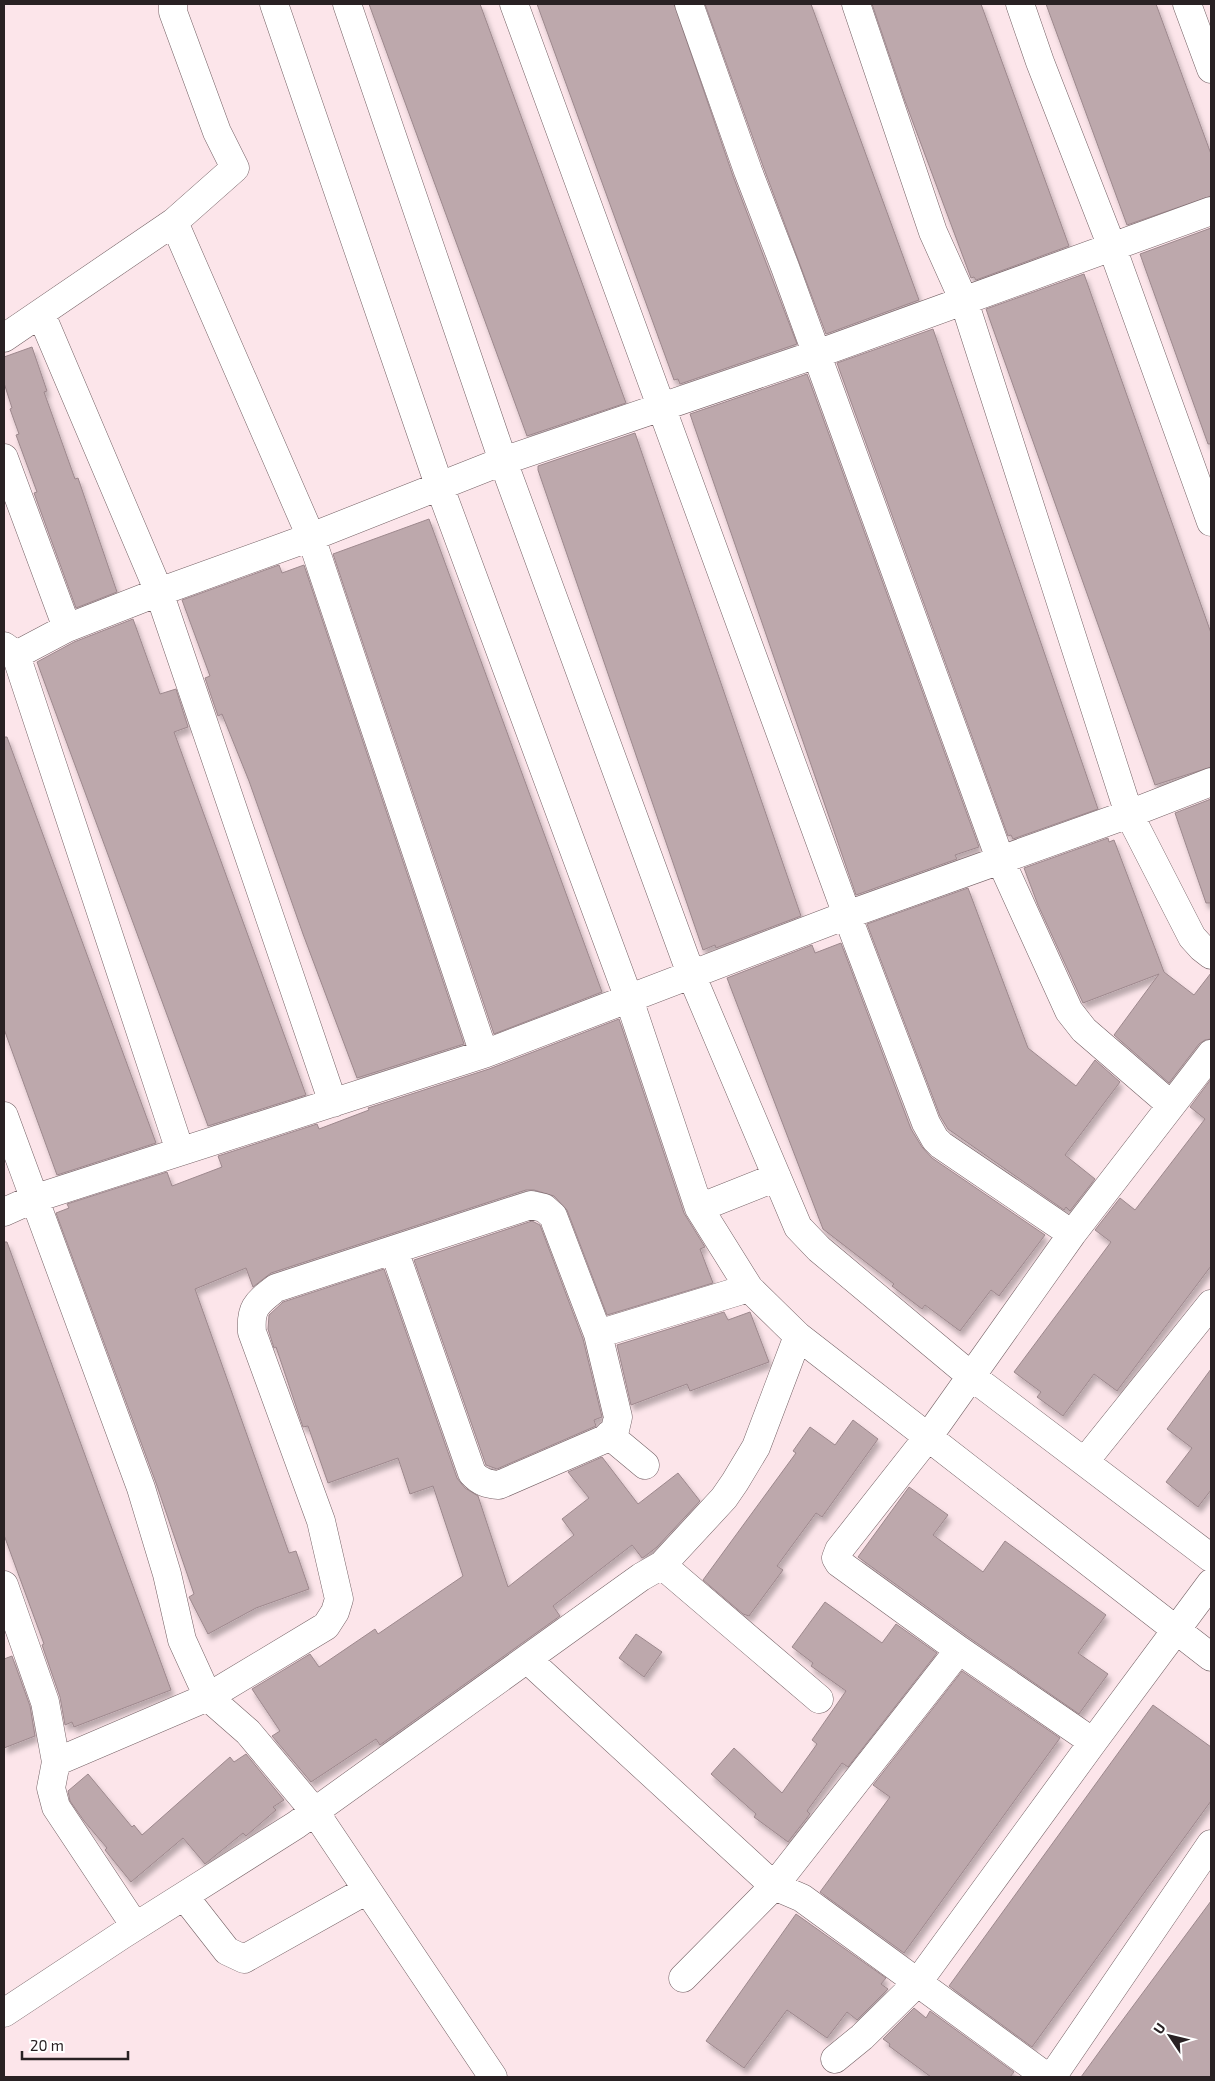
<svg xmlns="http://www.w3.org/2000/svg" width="1215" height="2081" font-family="'Exo 2',sans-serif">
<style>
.building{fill:#bda8ac;stroke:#9d888d;filter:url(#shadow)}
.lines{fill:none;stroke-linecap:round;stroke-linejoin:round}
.street-casing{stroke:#746165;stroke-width:29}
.street{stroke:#fff;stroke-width:28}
</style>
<defs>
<filter id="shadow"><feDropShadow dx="3" dy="5.5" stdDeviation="2.5" flood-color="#0004"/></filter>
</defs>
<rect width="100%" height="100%" fill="#fce5ea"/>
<path class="building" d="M369,4H480L626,403L527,436Z
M537,4H674L733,176L797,344L680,384L678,379L674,380Z
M705,4H811L919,300L826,334L763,166Z
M872,4H981L1069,246L976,280L974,277L971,278L905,101Z
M1046,4H1156L1211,154V196L1127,225Z
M1211,228V444H1208L1140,254Z
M1084,274L1211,633V767L1155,785L986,309Z
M933,329L1098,809L1013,839L1011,835L1008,836L837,363Z
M32,347L47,391L44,392L75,479L78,478L117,592L76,608L34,493L37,492L16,435L19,434L10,409L12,408L4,383V357Z
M807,374L979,847L955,855L957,859L856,895L690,414Z
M635,433L801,916L716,948L715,945L703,950L538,470V466Z
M429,519L602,992L494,1034L333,554Z
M279,565L282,573L304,565L464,1044L357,1078L303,934L249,781L222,714L218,716L205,678L210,676L182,600Z
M133,619L160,694L176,689L188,727L174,732L306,1095L208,1126L37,662L74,642Z
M4,737H7L42,832L156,1143L57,1175L4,1029Z
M1211,799V903H1206L1175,813Z
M1108,838L1109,842L1114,840L1164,972L1194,995L1211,973V1039L1205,1040L1199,1044L1169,1083L1114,1035L1159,974L1083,1003L1038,905L1024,868Z
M968,888L1028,1048L1076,1086L1095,1060L1120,1082L1065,1155L1095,1179L1070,1211L1066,1207L1064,1210L948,1129L940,1116L867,924Z
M841,943L911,1129L922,1147L932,1158L1045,1235L999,1296L991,1290L960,1331L925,1305L922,1309L892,1286L894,1284L823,1229L727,978L812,945L815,953Z
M619,1019L684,1213L705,1247L700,1249L713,1283L607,1315L567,1210L554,1196L534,1190H526L271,1273L253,1287L246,1268L195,1289L289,1553L296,1551L309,1589L256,1608L208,1634L189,1597L194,1594L156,1483L56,1213L69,1208L67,1204L167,1172L172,1186L222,1167L218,1156L317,1124L319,1129L369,1110L368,1108L489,1069Z
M1211,1079V1266L1117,1391L1094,1374L1063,1416L1037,1397L1041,1392L1014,1372L1111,1242L1095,1230L1120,1198L1135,1210L1205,1119L1190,1107Z
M532,1221L540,1225L583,1339L602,1417L594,1420L596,1426L497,1469L486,1465L414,1260Z
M4,1242H7L171,1690L74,1727L72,1722L65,1725L60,1697L42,1645L44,1644L4,1535Z
M384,1269L457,1478L465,1488L478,1496L508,1587L574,1535L562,1519L589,1498L568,1472L602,1457L638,1504L678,1473L700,1501L657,1547L644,1557L642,1558L632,1545L553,1606L560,1616L380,1745L376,1739L311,1782L272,1736L280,1731L252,1689L310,1654L319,1667L375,1629L378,1634L463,1576L433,1486L410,1494L398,1458L328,1483L308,1426L303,1427L276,1347L274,1348L268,1329L269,1315L283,1302Z
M724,1312L728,1320L750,1312L769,1362L690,1391L687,1384L631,1405L617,1345Z
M1211,1369V1490L1198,1507L1166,1482L1192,1448L1167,1429Z
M853,1420L878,1439L822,1517L816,1513L777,1566L783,1570L749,1616L743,1614L703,1580L796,1453L793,1451L810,1427L835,1445Z
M909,1487L948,1515L933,1535L983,1572L1005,1541L1106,1615L1078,1653L1108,1674L1079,1714L968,1637L858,1557Z
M825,1602L882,1643L896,1624L937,1653L848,1767L842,1763L807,1811L810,1814L788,1842L754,1817L756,1814L711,1774L734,1748L782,1793L817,1744L812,1740L846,1691L811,1666L813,1663L792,1647Z
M636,1634L662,1652L644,1677L619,1658Z
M12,1656L30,1706L35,1736L4,1748V1659Z
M962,1671L1060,1738L904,1953L820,1892L890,1797L873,1785Z
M1153,1705L1211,1747V1801L1032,2047L949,1986Z
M246,1754L284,1800L273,1807L276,1810L246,1836L243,1833L205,1864L183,1838L131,1882L105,1850L107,1848L84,1821L70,1801L68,1791L88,1774L132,1827L134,1825L142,1835L230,1757L234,1762Z
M1211,1901V2077H1081L1110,2037Z
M796,1914L886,1978L881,1984L888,1989L857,2020L847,2012L827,2038L787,2010L744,2068L706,2041Z
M914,2008L926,2018L930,2011L1014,2072L1010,2077H931L889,2046L890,2044L883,2039Z"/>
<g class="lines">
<g class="street-casing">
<path id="street" d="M274,4L439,485L629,999L699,1208L749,1288L798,1336L1211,1657
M347,4L503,461L691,974L798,1227L819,1249L971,1376L1211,1558
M514,4L847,915L926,1123L935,1139L941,1145L1072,1234
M689,4L748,171L785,267L1000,859L1069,1011L1084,1030L1171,1105
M856,4L933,232L964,301L1129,814L1192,937L1202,948L1211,955
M1020,4L1040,62L1112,247L1211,522
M1187,4L1211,69
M174,222L311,537L484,1054
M41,314L159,592L333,1103
M4,338L174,222L235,168L217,132L173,12V4
M4,458L67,628
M4,646L16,655L180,1151
M16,655L67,628L159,592L311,537L503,461L817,354L1211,211
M4,1116L141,1488L167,1574L182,1640L208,1697L248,1732L315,1812L493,2077
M699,1208L777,1177
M4,1212L33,1199L484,1054L847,915L1129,814L1211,782
M394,1250L472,1473C480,1482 487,1484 499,1485L605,1439L615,1430L618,1417L598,1334
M609,1435L645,1465
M1085,1461L1211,1304
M662,1565L819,1699
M4,1585L45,1702L56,1762L51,1788L56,1807L135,1926
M959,1650L774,1886L802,1898L1047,2077
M527,1659L774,1886L683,1978
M1093,1742L959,1650L839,1563L836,1558L839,1550L928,1437L1072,1234L1211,1054
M56,1762L208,1697L326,1626L335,1612L339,1599L321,1521L252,1332C250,1307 257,1303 276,1288L531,1205L544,1208L553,1216L598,1334L749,1288
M184,1896L227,1951L244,1959L367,1890
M4,2013L122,1935L296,1825L641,1577L662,1565L724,1498L735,1482L756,1447L798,1336
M835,2059L862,2037L918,1982L1093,1742L1211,1583
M1052,2077L1211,1844"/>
</g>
<use href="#street" class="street"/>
</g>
<rect width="1215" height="2081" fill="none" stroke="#292123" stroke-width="10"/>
<g transform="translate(1170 2036) rotate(305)" stroke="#ffffff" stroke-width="4" paint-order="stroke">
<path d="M0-4L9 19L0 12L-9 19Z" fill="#292123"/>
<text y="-8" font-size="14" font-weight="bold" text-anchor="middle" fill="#292123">U</text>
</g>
<path d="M22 2051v8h106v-8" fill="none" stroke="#292123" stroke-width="2.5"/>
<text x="30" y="2051" font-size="15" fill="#292123" stroke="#ffffff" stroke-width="4" paint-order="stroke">20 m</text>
</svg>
